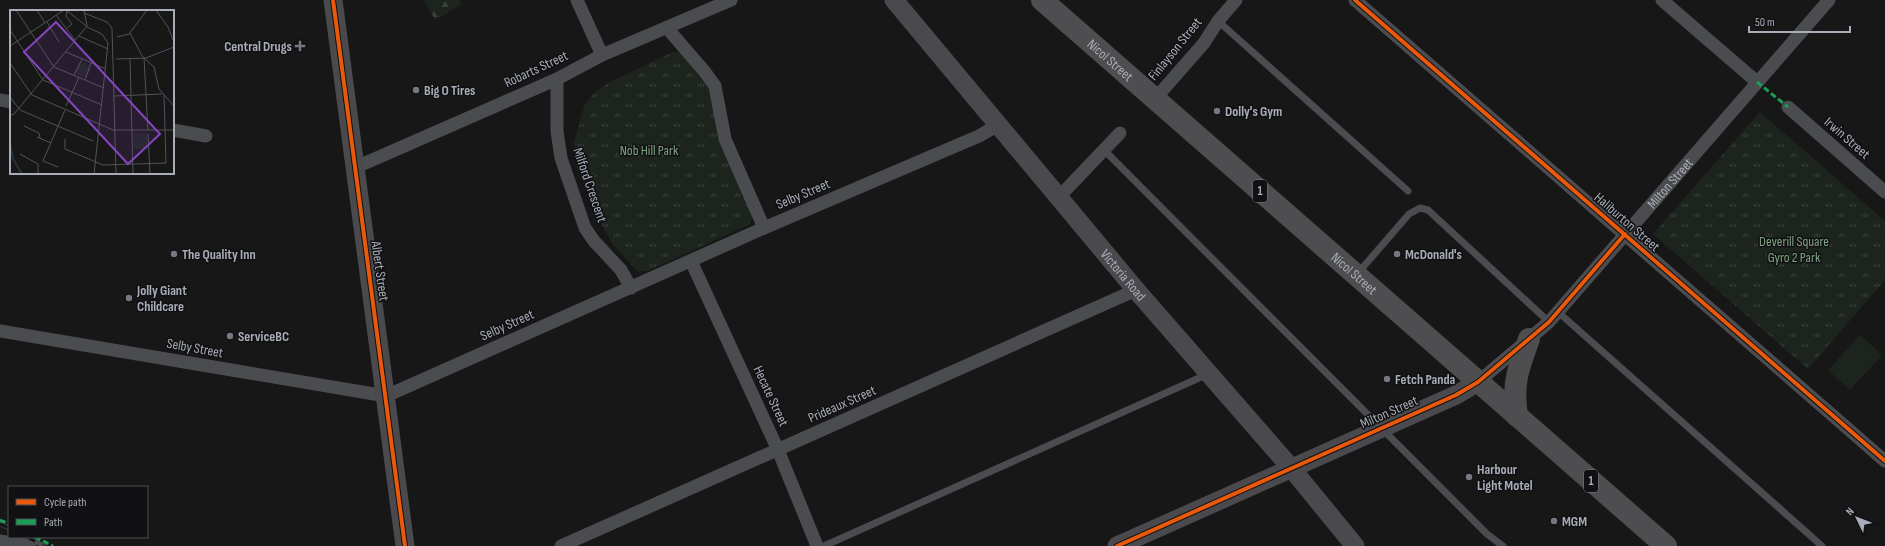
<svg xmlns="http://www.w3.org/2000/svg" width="1885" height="546" font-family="'Sofia Sans Condensed',sans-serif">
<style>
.forest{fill:url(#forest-firs)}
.park{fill:url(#park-tufts)}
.garden{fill:#1d241e}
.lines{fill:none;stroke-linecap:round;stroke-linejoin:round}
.lane{stroke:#4b4c50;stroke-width:7}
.street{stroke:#4b4c50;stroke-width:13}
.secondary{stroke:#4a4a4e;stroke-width:19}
.highway{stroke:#4e4e51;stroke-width:22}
.rail-casing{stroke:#4b4c4f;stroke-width:4.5}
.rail{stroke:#111113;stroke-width:3;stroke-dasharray:9;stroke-linecap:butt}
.quiet{stroke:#1a9f57;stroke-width:3;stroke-dasharray:6 3;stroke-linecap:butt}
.cycleway-casing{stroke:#111113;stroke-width:6}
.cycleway{stroke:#e8590c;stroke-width:4}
.poi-dot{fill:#757880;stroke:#111113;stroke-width:1.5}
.labels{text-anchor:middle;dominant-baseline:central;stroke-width:3;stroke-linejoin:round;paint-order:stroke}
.shield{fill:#111113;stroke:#7b7e86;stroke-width:1}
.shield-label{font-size:13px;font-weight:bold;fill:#a8adb8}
.poi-label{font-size:14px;font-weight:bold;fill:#a8adb8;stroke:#111113;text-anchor:start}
.street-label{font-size:14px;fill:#a8adb8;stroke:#111113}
.park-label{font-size:14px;fill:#7fa381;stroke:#111113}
.inset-river{fill:none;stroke:#2a3239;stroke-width:2}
.inset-road{fill:none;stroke:#515357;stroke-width:1}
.view{fill:#8446be;fill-opacity:0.15;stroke:#8446be;stroke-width:2}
.inset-edge{fill:none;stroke:#a8adb8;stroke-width:2}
</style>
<defs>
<pattern id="forest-firs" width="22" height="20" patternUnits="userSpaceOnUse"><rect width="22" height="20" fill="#1d241e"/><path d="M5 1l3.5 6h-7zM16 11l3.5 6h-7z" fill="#3b413d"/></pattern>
<pattern id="park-tufts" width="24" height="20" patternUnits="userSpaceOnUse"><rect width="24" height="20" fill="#1d241e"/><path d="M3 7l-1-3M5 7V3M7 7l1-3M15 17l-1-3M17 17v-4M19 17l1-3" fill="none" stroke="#3b413d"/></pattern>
</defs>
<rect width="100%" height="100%" fill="#171717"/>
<path class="forest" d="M424,0H460L461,5L435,20Z"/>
<path class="park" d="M673,52L683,53L710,86L752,217L750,224L648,271H637L612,243L601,223L577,168L574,143L584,106L594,93L608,83Z
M1760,112L1885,221V280L1808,369L1653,234Z"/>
<path class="garden" d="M1860,335L1882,355L1850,390L1828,370Z"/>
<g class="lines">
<path class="lane" d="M1218,21L1408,191
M1104,150L1487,534L1503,546
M1358,273L1409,214L1420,208L1428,210L1549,322
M1558,312L1822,546
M824,546L1208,374"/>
<g class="street">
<path d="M577,0L602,55"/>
<path d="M1355,0L1885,461"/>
<path d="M1662,0L1757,82"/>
<path d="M667,28L705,72L715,86L725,139L764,228"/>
<path d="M557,79V131L561,158L585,228L594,241L621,270L631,288"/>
<path d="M1155,99L1204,43L1218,21L1236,0"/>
<path d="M0,100L11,102"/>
<path d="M1788,107L1885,192"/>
<path d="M173,130L206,136"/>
<path d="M354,168L557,79L602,55L731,0"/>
<path d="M1059,197L1120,133"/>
<path d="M691,261L778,450L817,546"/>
<path d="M0,331L386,396L764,228L979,136L998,125"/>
<path id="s1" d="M1478,382L1549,322L1829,0"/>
<path d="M0,541L30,546"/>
<path d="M561,546L1136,290"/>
</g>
<g class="secondary">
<path d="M333,0L405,546"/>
<path id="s2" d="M894,0L1136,290L1292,469L1355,546"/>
<path d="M1117,546L1456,395L1478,382"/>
</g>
<g class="highway">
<path id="s3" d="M1042,0L1666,546"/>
<path d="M1517,416C1512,384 1518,369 1529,339"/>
</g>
<g class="rail-casing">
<path id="rail" d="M0,524L9,528
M27,537L44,546"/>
</g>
<use href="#rail" class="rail"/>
<path class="quiet" d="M1757,82L1788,107
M0,520L9,524
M35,537L53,546"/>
<g class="cycleway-casing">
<path id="cycleway" d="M333,0L405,546
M1355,0L1885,461
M1117,546L1456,395L1478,382L1549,322L1625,234"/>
</g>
<use href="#cycleway" class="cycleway"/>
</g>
<g class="poi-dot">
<path d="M298 40h4v4h4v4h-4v4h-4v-4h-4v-4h4z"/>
<circle cx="416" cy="90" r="4"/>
<circle cx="1217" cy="111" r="4"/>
<circle cx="174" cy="254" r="4"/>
<circle cx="1397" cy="254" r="4"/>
<circle cx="129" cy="298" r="4"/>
<circle cx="230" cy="336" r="4"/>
<circle cx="1387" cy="379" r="4"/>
<circle cx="1469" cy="477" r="4"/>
<circle cx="1554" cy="521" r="4"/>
</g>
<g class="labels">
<g class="shield">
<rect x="1253" y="180" width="14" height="22" rx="3"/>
<rect x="1584" y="470" width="14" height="22" rx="3"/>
</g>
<g class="shield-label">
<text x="1260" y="191">1</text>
<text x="1591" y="481">1</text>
</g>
<g class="poi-label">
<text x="292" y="46" text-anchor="end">Central Drugs</text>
<text x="424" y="90">Big O Tires</text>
<text x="1225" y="111">Dolly's Gym</text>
<text x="182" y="254">The Quality Inn</text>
<text x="1405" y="254">McDonald's</text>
<text x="137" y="290">Jolly Giant<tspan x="137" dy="16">Childcare</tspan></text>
<text x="238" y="336">ServiceBC</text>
<text x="1395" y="379">Fetch Panda</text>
<text x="1477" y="469">Harbour<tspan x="1477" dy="16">Light Motel</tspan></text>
<text x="1562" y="521">MGM</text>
</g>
<g class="street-label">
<text transform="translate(1175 49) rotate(-51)">Finlayson Street</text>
<text stroke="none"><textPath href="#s3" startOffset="91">Nicol Street</textPath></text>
<text transform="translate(536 69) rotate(-25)">Robarts Street</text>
<text transform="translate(1847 138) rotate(41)">Irwin Street</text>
<text stroke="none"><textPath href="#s1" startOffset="277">Milton Street</textPath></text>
<text transform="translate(590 185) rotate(71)">Milford Crescent</text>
<text transform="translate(803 194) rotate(-23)">Selby Street</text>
<text transform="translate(1627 222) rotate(41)">Haliburton Street</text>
<text transform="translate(380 271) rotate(82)">Albert Street</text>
<text stroke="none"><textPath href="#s3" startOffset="415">Nicol Street</textPath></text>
<text stroke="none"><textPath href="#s2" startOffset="358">Victoria Road</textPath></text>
<text transform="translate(507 325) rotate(-24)">Selby Street</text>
<text transform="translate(195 348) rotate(10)">Selby Street</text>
<text transform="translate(771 396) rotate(65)">Hecate Street</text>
<text transform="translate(842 404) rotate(-24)">Prideaux Street</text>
<text transform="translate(1389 412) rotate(-24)">Milton Street</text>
</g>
<g class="park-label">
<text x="649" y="150">Nob Hill Park</text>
<text x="1794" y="241">Deverill Square<tspan x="1794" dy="16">Gyro 2 Park</tspan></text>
</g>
</g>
<g transform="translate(10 10)">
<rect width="164" height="164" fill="#171717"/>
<path d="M66 60a7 7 0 1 1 14 0a7 7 0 1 1-14 0ZM137,122V139H124L123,123Z" fill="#1d241e"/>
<path class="inset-river" d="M0,134L3,149L12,164"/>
<path class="inset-road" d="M6,0L44,57L94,78M27,0L35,13M56,0L79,18L92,24L98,33L84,164M74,0L77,16M146,0L158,17L164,32M57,1L56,6L62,14L57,18M74,3L97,12L102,18L106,164M46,5L65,30M37,12L49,32M0,20L33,70L92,95M120,23L132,46L144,57L149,79L164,96M69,26L98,39M107,27L119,24L137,0M0,36L54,0M56,42L96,59M120,48L123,164M134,48L138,121M106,49L136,48L164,37M0,53L22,85L103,120H164M64,65L72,49M75,70L81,53M104,86L152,84M0,87L10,100L83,131M56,96L69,67M0,105L4,104L77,16M14,116L29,123L30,128M138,124L140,164M27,127L41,133M55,129V139L93,155L156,153L154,85M10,144L28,154V164M48,157L33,151L55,100"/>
<path class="view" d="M46,12L150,124L118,154L14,42Z"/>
<rect width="164" height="164" class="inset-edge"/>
</g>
<rect x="8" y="486" width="140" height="52" fill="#111113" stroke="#4d4f55"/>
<rect x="16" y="499" width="20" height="6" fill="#e8590c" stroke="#4d4f55"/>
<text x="44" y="506" font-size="12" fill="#a8adb8">Cycle path</text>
<rect x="16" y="519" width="20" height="6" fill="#1a9f57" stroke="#4d4f55"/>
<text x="44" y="526" font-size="12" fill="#a8adb8">Path</text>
<g transform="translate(1857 518) rotate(313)" stroke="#111113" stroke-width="3" paint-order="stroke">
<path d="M0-3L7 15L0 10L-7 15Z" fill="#a8adb8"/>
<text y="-6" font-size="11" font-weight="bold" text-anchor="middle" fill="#a8adb8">N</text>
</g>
<path d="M1749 26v6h101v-6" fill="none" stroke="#a8adb8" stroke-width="2"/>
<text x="1755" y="26" font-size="12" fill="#a8adb8" stroke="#111113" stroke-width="3" paint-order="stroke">50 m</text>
</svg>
